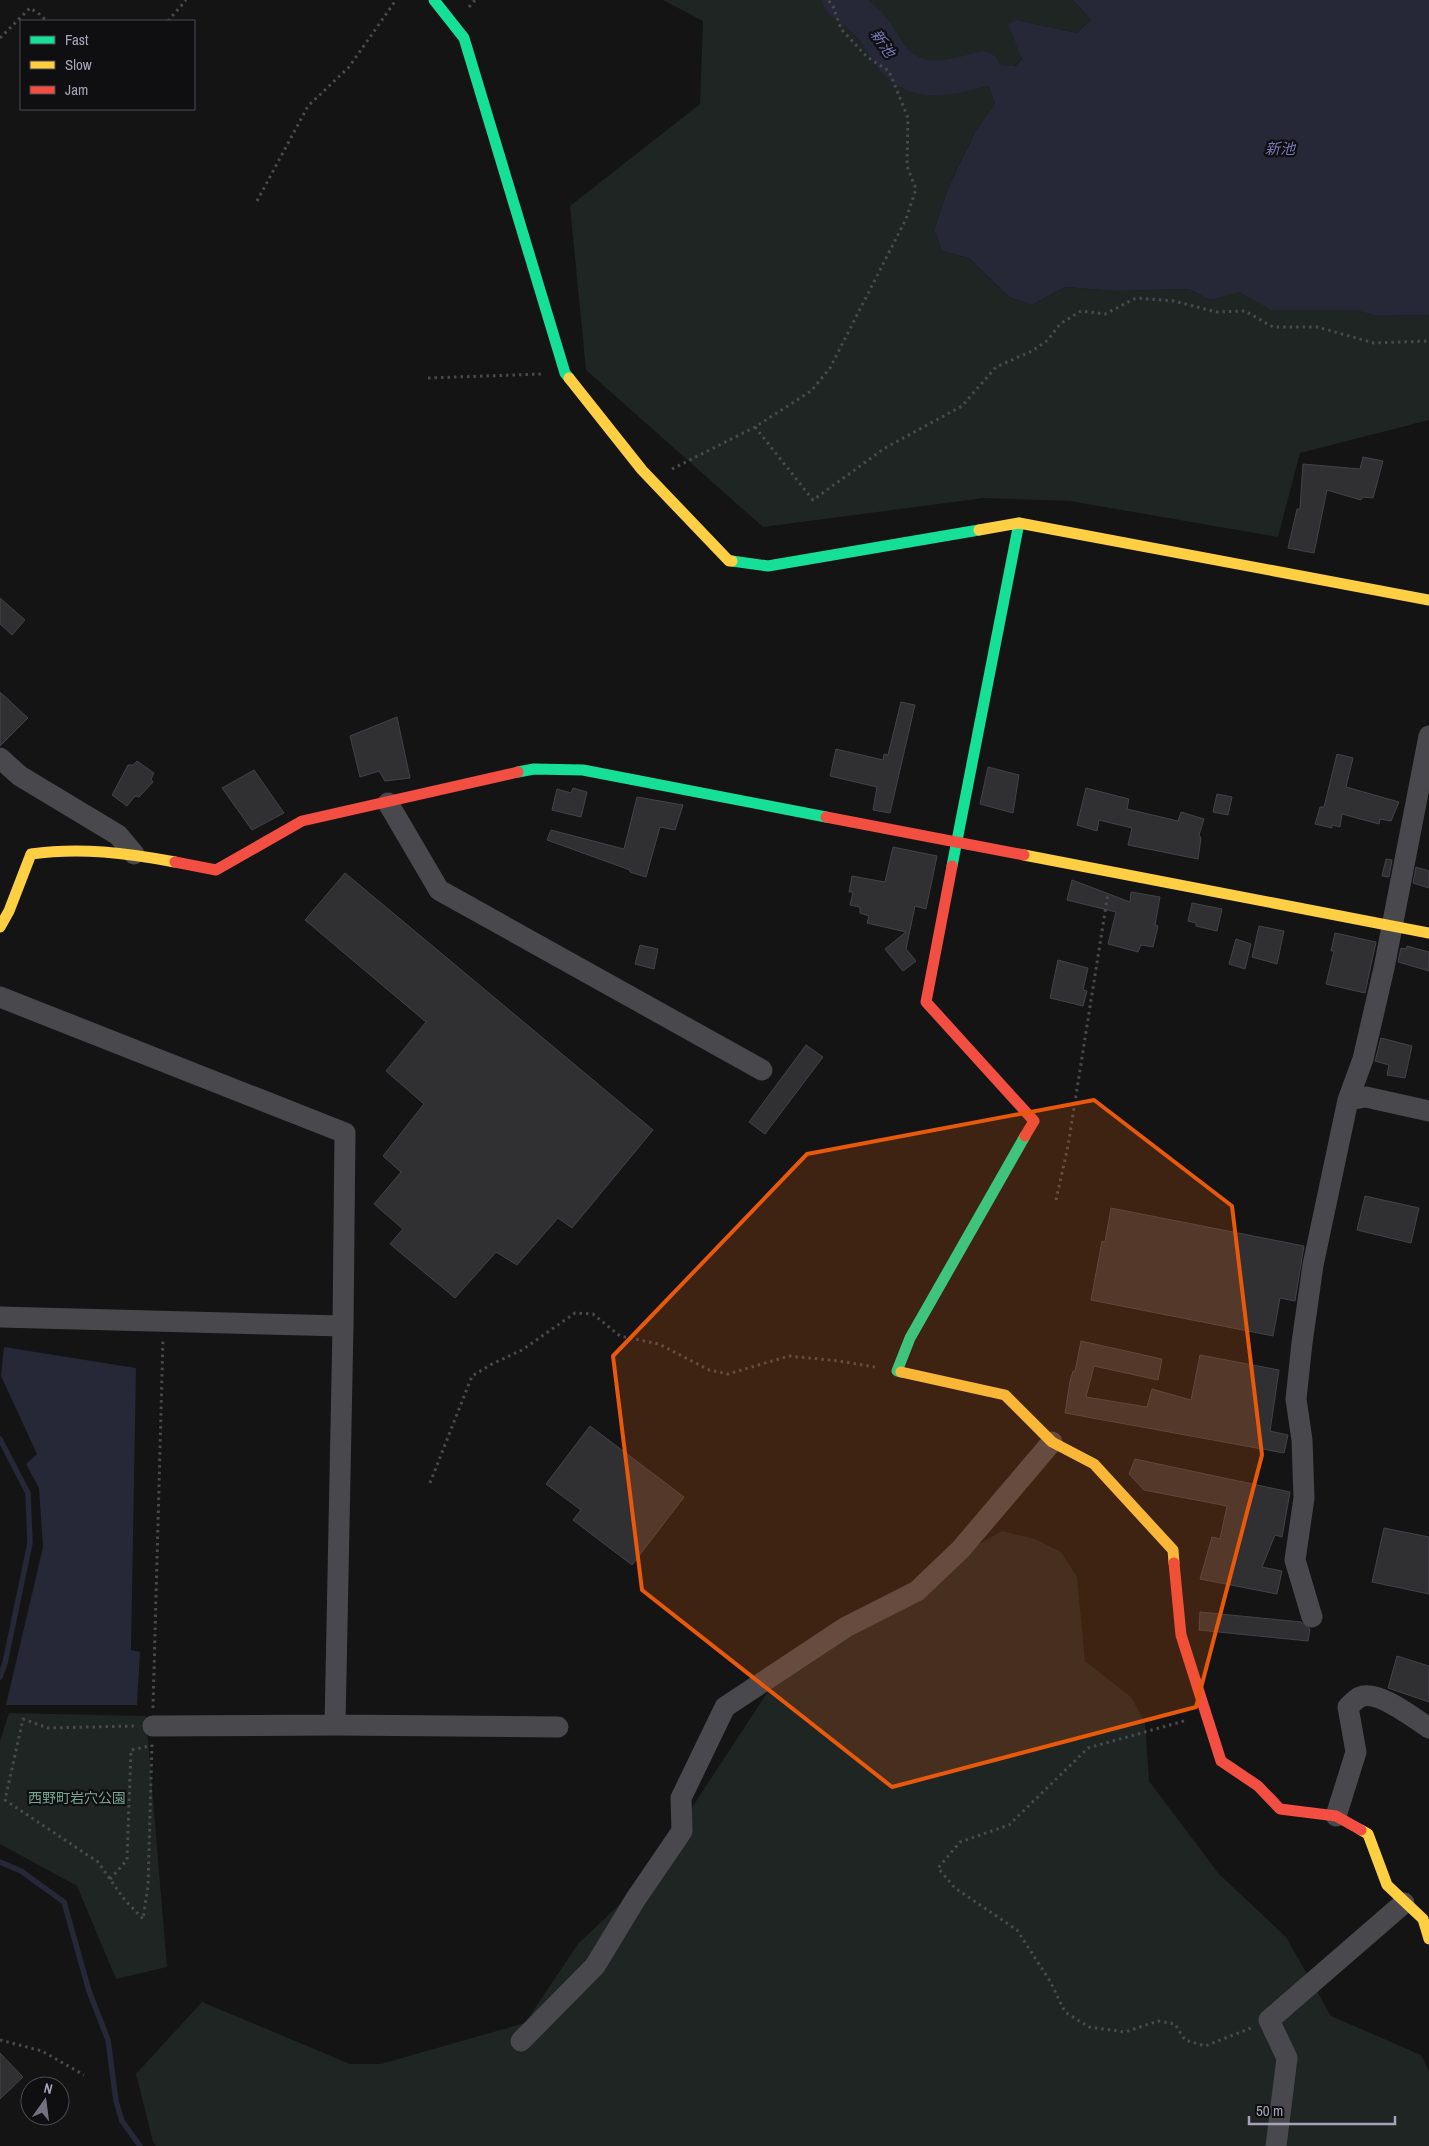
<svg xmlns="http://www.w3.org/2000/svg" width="1429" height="2146" font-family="'Archivo Narrow','Noto Sans JP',sans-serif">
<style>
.green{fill:#1e2523}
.water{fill:#262737}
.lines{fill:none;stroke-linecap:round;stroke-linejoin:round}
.stream{stroke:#262737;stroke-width:5.5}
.river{stroke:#262737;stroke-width:35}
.building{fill:#303033;stroke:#444248}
.path{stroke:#4a494f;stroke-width:3;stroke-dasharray:2.5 4;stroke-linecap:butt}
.street{stroke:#49484d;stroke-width:21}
.fast{stroke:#16e098;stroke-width:11}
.slow{stroke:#ffcf43;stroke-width:11}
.jam{stroke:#f24e42;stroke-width:11}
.marked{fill:#e8590c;fill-opacity:0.2;stroke:#e8590c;stroke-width:4;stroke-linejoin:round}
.labels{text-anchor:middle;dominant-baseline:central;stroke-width:4.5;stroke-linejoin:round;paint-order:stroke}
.park-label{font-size:14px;fill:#78a490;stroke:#0f0e10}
.water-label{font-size:15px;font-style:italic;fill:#7679b6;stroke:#0f0e10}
</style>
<rect width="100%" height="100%" fill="#141414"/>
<path class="green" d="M663,0H1073L1091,20L1077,33L1017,20L1022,59L1014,66L971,63L987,82L995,104L975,132L948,188L934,230L942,251L969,258L1009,297L1032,305L1065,287L1115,291L1188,289L1210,300L1239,291L1271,310H1355L1377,316L1429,315V420L1300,453L1278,537L1070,501L984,498L763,527L586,370L570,206L700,104L703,21Z
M1002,1531L1035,1539L1061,1552L1077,1577L1085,1661L1131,1697L1145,1722L1149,1781L1219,1874L1286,1937L1331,2016L1421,2055L1429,2071V2146H156L153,2142L136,2074L202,2002L350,2064H381L525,2023L578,1944L644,1881L795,1650Z
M9,1713L146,1716L167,1967L116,1979L77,1886L0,1844V1741Z"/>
<path class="water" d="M1073,0H1429V315L1377,316L1355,310H1271L1239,292L1210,300L1188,289L1115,291L1065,287L1032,305L1009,297L969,258L942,251L934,230L948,188L975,132L995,104L987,82L934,88L936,69L971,63L1015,66L1022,59L1008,24L1017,20L1077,33L1091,20Z
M4,1347L136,1368L131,1650L140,1652L137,1705H6L43,1547L39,1488L26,1464L37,1454L1,1376Z"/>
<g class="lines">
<path class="stream" d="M0,1439L28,1493L30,1543L5,1663L0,1677
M0,1862L21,1871L64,1902L89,1991L108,2040L116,2101L122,2121L140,2146"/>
<path class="river" d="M840,0C850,9 864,17 872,28C881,38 886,52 896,62C920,87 954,77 983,69"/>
</g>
<path class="building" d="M1363,457L1383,461L1373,498L1363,497L1361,500L1327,490L1314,553L1288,548L1297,509H1300L1303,464L1360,469Z
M0,598L25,620L12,635L0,624Z
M0,692L28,718L0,746Z
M901,702L915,705L890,813L873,810L877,787L830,776L836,749L883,760L884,754L888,755Z
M397,717L410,778L385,781L379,771L360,777L350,736Z
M1337,754L1353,758L1346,787L1399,802L1391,821L1380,819L1379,824L1342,814L1340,827L1332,825V828L1315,824L1320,807H1324Z
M137,761L154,773L151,779L153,782L139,797L135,796L127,806L112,795L128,765H133Z
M988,767L1019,775L1013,813L980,804Z
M254,770L284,813L252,830L222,788Z
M573,788L587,792L581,817L552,810L557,789L571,793Z
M1086,788L1129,799L1127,809L1178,821L1181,812L1204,819L1199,835L1201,838L1198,859L1128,845L1132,828L1099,820L1097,831L1077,825Z
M1217,794L1232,797L1228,815L1213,812Z
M637,797L683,805L675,830L660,827L646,877L630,872V870L547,840L551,830L624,849Z
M893,847L937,856L926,909L915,906L906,949L916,961L903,971L885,949L906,932L867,923L869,916L860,913V907L850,905L853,892H849L852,876L885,882Z
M1386,859L1392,860L1389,877L1382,876Z
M1416,867L1429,871V888L1413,883Z
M345,873L653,1130L572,1228L558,1218L517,1265L496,1252L455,1298L390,1244L403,1229L374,1204L401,1172L383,1156L424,1104L386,1071L426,1022L305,920Z
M1072,880L1130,902L1131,892L1160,897L1155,925L1158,926L1153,947L1141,945L1138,952L1108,944L1116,912L1067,900Z
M1192,903L1222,909L1217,931L1196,926V923L1188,921Z
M1259,926L1284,931L1277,964L1252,957Z
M1335,933L1376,942L1365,993L1326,984L1334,951H1331Z
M1236,939L1251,944L1245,969L1229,964Z
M640,945L658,949L654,969L635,964Z
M1407,946L1429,952V971L1398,962L1401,948L1406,949Z
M1058,960L1088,968L1083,990L1087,991L1083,1006L1050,998Z
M1381,1038L1412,1046L1405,1078L1387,1075L1389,1065L1375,1061Z
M806,1045L823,1057L765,1134L749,1122Z
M1365,1196L1419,1208L1411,1243L1357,1230Z
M1111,1208L1304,1246L1295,1301L1280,1298L1273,1336L1091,1300L1102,1241L1105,1242Z
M1081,1341L1162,1359L1158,1380L1094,1366L1086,1397L1147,1407L1152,1389L1191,1400L1200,1355L1279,1370L1270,1431L1288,1435L1284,1453L1065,1413L1070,1381L1073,1371H1075Z
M590,1426L684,1497L632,1565L573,1520L581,1510L546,1484Z
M1135,1459L1290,1492L1282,1537L1275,1535L1262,1567L1282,1571L1277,1594L1200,1579L1212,1537L1220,1539L1227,1506L1144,1490L1129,1474Z
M1384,1528L1429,1537V1594L1372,1582Z
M1200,1612L1301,1622L1310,1629L1308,1641L1199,1630Z
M1397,1656L1429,1666V1702L1388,1688Z
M0,2053L23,2077L0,2099Z"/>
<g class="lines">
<path class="path" d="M469,7L475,0
M168,21L186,0
M0,38L30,8L38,13L47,21
M257,201L308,106L349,67L396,0
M428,378L542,374
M755,427L813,500L885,448L962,406L996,367L1032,351L1048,340L1060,324L1081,311L1105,314L1136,298L1174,301L1216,312L1245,311L1273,327H1317L1374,343L1429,341
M672,469L755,427L811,391L830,368L906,219L916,189L907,166L908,118L889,71L867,57L841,29L833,6L828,0
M1056,1200L1068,1146L1108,893
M430,1483L472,1376L492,1364L522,1350L575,1313L593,1314L620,1336L659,1344L709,1370L728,1374L789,1356L839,1361L875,1367
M153,1708L163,1339
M1184,1721L1088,1748L1009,1825L960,1842L938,1868L955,1888L1017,1930L1050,1981L1065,2012L1089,2027L1125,2032L1158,2021L1175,2024L1185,2040L1205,2046L1251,2028
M134,1726L48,1728L23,1719L5,1800L98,1862L124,1899L143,1919L148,1886L152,1744
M110,1879L127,1860L131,1750L149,1746
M0,2040L42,2051L84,2075"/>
<path class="street" d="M0,758L20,776L118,835L134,854
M388,803L439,890L762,1070
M0,997L345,1133L343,1326L335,1725
M1348,1100L1366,1097L1429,1111
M0,1317L343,1326
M1312,1617L1295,1560L1304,1498L1302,1440L1296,1399L1302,1343L1313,1265L1348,1100L1363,1059L1384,968L1429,736
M153,1726L335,1725L558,1727
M1336,1816L1356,1752L1348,1707C1351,1704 1356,1699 1360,1697C1377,1689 1414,1718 1429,1728
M521,2041L595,1966L635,1900L682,1831L681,1798L725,1707L846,1627L917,1591L961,1549L1052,1442
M1276,2146L1287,2058L1269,2020L1404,1903"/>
<path class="fast" d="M434,0L464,38L565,373L569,378
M732,561L768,566L979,530
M518,772L534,769L583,770L826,817
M952,866L1019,523
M901,1372L897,1371L910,1338L1025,1136"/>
<path class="slow" d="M569,378L642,470L729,561H732
M979,530L1019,523L1429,600
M1024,855L1429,933
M0,927L9,911L31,854C80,847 127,853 175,862
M901,1372L1005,1395L1052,1442L1094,1464L1173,1550L1174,1563
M1361,1830L1368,1834L1387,1885L1423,1919L1429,1939"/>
<path class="jam" d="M826,817L1024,855
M175,862L216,870L302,821L518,772
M952,866L926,1002L1034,1121L1025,1136
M1174,1563L1181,1635L1221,1761L1258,1786L1280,1809L1336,1816L1361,1830"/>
</g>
<path class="marked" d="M1094,1100L1232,1206L1262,1455L1196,1707L892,1787L642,1590L613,1356L807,1154Z"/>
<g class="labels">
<g class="park-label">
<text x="77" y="1798">西野町岩穴公園</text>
</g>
<g class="water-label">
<text transform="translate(883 43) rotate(55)">新池</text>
<text x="1280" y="148">新池</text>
</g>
</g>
<rect x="20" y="20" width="175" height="90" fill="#0f0e10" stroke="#4c4a53"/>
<rect x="30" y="36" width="25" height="8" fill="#16e098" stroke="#4c4a53"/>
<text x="65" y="45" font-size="15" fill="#a7a3b7">Fast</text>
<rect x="30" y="61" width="25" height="8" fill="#ffcf43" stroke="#4c4a53"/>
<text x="65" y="70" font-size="15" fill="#a7a3b7">Slow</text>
<rect x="30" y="86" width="25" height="8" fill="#f24e42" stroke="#4c4a53"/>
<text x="65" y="95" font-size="15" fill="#a7a3b7">Jam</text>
<g transform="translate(45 2101) rotate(14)"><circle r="24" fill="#0f0e10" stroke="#4c4a53"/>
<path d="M0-4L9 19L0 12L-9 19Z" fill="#74717e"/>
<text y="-8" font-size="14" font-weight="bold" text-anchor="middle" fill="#a7a3b7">N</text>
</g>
<path d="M1249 2116v8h146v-8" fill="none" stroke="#a7a3b7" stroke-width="2.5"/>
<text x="1256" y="2116" font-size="15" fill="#a7a3b7" stroke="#0f0e10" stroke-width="4" paint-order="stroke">50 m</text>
</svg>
